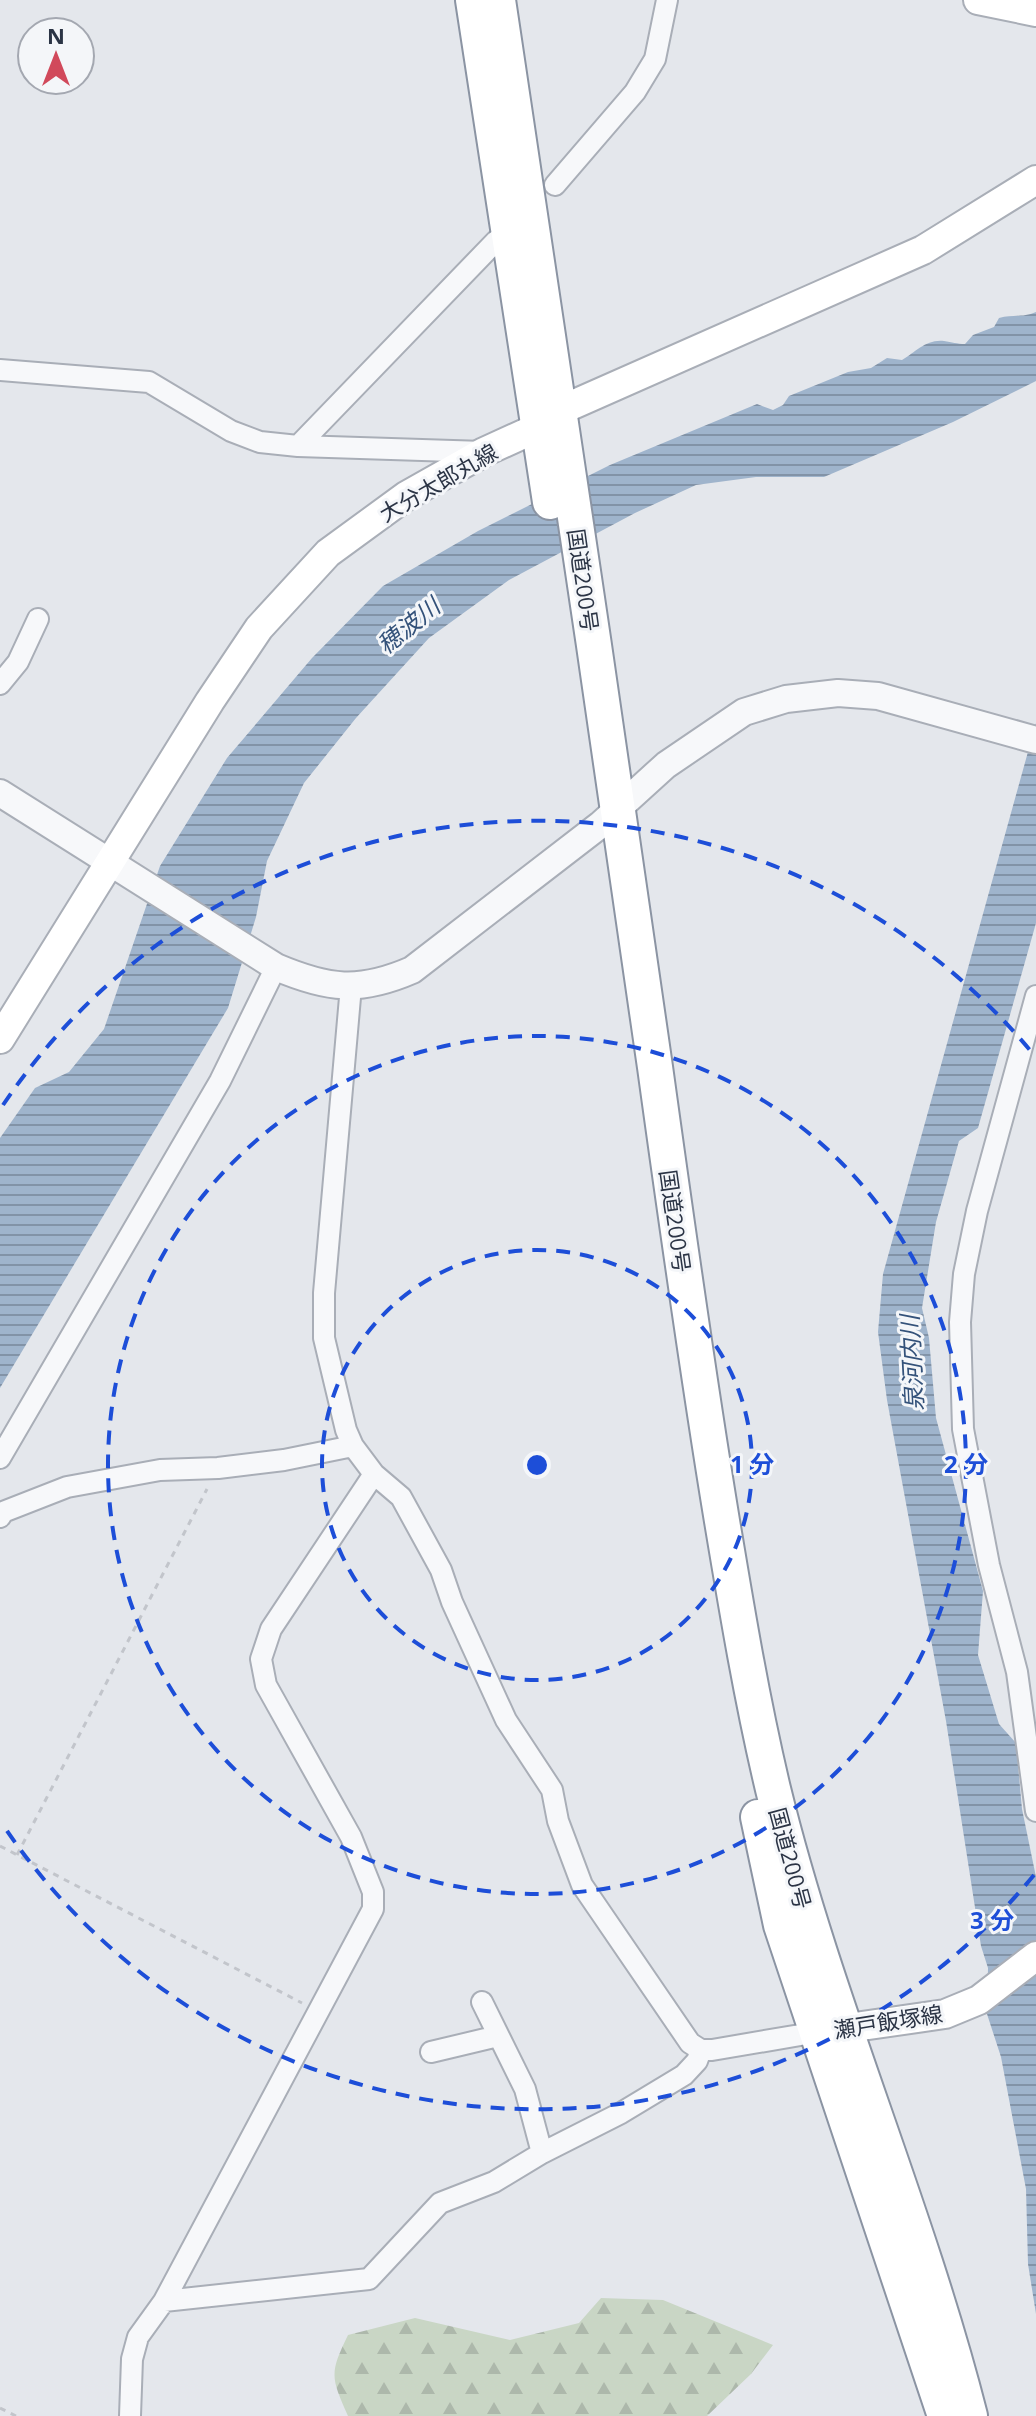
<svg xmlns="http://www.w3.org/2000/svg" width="1036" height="2416" font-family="'Open Sans','Noto Sans JP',sans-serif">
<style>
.forest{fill:url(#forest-firs)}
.water{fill:url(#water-rules)}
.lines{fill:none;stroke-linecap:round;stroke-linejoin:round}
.minor-casing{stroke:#a9aeb7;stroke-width:24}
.tertiary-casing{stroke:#a9aeb7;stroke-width:30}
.secondary-casing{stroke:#a9aeb7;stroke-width:32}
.trunk-casing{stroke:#8b94a3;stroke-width:38}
.path{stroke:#c2c5cb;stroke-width:3;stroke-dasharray:6 6;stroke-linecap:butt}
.minor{stroke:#f7f8fa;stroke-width:20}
.tertiary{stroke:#f7f8fa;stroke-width:26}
.secondary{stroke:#fff;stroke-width:28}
.trunk{stroke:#fff;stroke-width:34}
.ring{fill:none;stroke:#1d4ed8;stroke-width:4;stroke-dasharray:14 10}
.labels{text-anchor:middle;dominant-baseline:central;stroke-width:6;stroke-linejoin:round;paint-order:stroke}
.street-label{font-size:22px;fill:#2b3445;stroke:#f4f6f9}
.water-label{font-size:24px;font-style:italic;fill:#34527a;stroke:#f4f6f9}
.centre{fill:#1d4ed8;stroke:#f4f6f9;stroke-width:4}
.ring-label{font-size:24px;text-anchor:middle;font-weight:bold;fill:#1d4ed8;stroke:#f4f6f9;stroke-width:6;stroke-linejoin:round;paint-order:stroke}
</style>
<defs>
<pattern id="forest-firs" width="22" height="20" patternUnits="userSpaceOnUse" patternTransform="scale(2)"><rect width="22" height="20" fill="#c9d6c5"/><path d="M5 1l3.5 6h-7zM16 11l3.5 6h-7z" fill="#adb8ab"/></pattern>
<pattern id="water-rules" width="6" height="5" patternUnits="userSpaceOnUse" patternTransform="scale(2)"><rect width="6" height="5" fill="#9fb4cc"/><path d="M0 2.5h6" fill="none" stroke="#8293a7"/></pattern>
</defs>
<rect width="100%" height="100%" fill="#e4e7ec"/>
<path class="forest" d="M601,2298L663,2300L773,2345L751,2374L707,2416H348C331,2377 329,2374 348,2335L415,2318L510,2340L579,2323Z"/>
<path class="water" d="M1036,312V381L953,422L824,477H756L696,485L635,513L509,580L429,638L356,718L304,783L267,861L256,917L228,1008L0,1388V1138L35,1088L69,1072L104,1029L160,866L227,758L312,658L383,586L478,531L610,465L757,404L773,410L783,405L789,396L848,372L871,368L887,358L902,360C916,352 926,339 944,341C952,342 957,344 965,344L973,335L994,327L999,318C1013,314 1023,318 1036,312Z
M1036,723V923L978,1128L959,1141L936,1222L922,1308L929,1338L936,1418L983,1591L978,1655L999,1724L1016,1743L1022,1809L1036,1877V2314L1028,2264L1026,2189L1001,2057L987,2014L988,1968L981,1946L946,1721L887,1400L878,1332L883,1274Z"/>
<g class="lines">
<g class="minor-casing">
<path id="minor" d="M555,185L635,92L655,59L667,0
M0,370L149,382L231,431L260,442L298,446L484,452
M298,446L496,241
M0,684L18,662L38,619
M351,986L324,1293V1338L346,1430L353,1446L374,1474L401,1497L441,1570L452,1602L506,1720L552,1790L558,1821L582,1885L690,2043L701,2050H712L818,2032
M1036,996L977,1211L964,1274L960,1322L963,1429L989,1565L1017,1672L1036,1811
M0,1458L220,1081L276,967
M0,1517L3,1512L67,1487L160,1470L218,1468L284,1460L353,1446
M482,2002L525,2089L542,2153
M431,2052L498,2036
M164,2301L369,2279L440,2203L494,2182L542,2153L621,2113L684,2075L697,2061L701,2050
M130,2416L132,2359L138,2337L164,2301L373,1909V1892L351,1837L266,1685L261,1659L271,1629L374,1474"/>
</g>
<g class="tertiary-casing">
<path id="tertiary" d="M0,793L276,967C328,989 359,993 412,970L600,825L666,765L744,712L786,699L838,693L878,696L1036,740"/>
</g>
<g class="secondary-casing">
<path id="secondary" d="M978,0L1036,12
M0,1039L210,701L259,628L328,553L406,496L484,452L539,427L561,410L923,250L1036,180
M827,2031L945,2014L979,2000L1036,1956"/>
</g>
<g class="trunk-casing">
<path id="trunk" d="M473,0L550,502
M498,0C552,356 604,711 655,1067C676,1219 697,1370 722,1521C737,1611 752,1701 773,1789C825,2002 916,2204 970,2416
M758,1817L781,1925L945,2416"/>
</g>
<path class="path" d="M0,1846L302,2003
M17,1855L207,1489
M0,2408L16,2416"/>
<use href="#minor" class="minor"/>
<use href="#tertiary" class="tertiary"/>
<use href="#secondary" class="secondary"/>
<use href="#trunk" class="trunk"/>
</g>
<g class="ring">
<circle cx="537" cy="1465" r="215"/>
<circle cx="537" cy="1465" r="429"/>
<path d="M1034 1875A644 644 0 0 1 3 1825M3 1105A644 644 0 0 1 1034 1055"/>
</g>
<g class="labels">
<g class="street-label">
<text transform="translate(438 482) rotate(-30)">大分太郎丸線</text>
<text transform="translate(584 580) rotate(82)">国道200号</text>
<text transform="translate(676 1221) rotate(82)">国道200号</text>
<text transform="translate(791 1858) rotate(75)">国道200号</text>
<text transform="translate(888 2021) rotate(-9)">瀬戸飯塚線</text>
</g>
<g class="water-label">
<text transform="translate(408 625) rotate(-39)">穂波川</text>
<text transform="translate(911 1363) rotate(-93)">泉河内川</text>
</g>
</g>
<circle cx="537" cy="1465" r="12" class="centre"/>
<g class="ring-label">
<text x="752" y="1473">1 分</text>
<text x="966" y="1473">2 分</text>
<text x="992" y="1929">3 分</text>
</g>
<g transform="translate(56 56)"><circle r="38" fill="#f4f6f9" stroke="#a4a8b1" stroke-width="2"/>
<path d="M0-6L14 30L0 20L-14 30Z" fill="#d1495b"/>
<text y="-12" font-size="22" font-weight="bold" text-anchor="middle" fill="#2b3445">N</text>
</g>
</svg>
